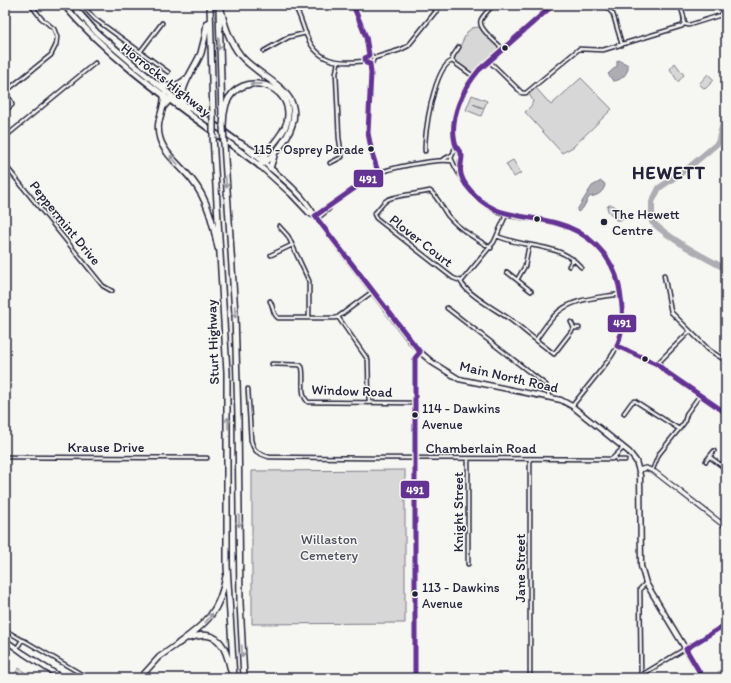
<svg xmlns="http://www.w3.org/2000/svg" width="731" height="683" font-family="Itim,sans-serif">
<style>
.green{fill:#d7d7d7;stroke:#7c7c89}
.water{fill:#adadb3;stroke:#757583}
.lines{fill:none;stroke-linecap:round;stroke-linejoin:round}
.river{stroke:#adadb3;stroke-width:6}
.minor-casing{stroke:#22223b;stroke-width:5.5}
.tertiary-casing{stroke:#22223b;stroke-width:6}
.secondary-casing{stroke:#22223b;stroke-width:7}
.primary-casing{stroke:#22223b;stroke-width:7}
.trunk-casing{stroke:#22223b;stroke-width:8}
.motorway-casing{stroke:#22223b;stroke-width:8}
.minor{stroke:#f6f6f2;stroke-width:2.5}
.tertiary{stroke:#f6f6f2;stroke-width:3.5}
.secondary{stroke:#f6f6f2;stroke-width:4}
.primary{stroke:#f6f6f2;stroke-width:4}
.trunk{stroke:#f6f6f2;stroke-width:4.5}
.motorway{stroke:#f6f6f2;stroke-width:5}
.motorway-bridge-casing{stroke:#22223b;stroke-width:8;stroke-linecap:butt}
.motorway-bridge{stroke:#f6f6f2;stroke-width:5}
.bus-1-casing{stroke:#f6f6f2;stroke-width:8}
.bus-1{stroke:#633293;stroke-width:5}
.oneway{stroke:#9797a0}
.bus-dot{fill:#22223b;stroke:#f6f6f2;stroke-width:1.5}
.labels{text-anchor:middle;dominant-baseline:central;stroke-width:3;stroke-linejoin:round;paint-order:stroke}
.bus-label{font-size:13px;fill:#22223b;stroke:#f6f6f2;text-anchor:start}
.street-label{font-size:14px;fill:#22223b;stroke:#f6f6f2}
.poi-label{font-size:14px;fill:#22223b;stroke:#f6f6f2;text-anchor:start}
.park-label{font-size:14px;fill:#4f4f62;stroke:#f6f6f2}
.district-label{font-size:18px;font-weight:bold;letter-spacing:1px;fill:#22223b;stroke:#f6f6f2}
.line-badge{stroke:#f6f6f2;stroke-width:1.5}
.badge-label{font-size:11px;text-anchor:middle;font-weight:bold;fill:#fff}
</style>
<rect width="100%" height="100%" fill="#f6f6f2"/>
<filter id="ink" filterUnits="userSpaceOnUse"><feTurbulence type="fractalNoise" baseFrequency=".025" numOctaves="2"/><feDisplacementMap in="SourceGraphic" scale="8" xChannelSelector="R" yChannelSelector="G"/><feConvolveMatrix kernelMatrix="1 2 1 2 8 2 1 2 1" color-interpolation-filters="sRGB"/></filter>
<g filter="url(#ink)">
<path class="green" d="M479,27L500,49L472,74L453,61L467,32L472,28Z
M675,63L684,75L678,82L670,69Z
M708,74L714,80L705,89L699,84Z
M581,78L612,109L573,147L562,153L525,112L531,106L533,101L529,94L536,88L551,105Z
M472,95L487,101L484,108L473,104L484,109L481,116L466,110Z
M513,160L521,173L514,177L506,164Z
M609,205H613L622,213L623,217L622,220H616L608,211L607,207Z
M405,470V623L252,624V471Z
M19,668L31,677V678H22V677L11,678Z"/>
<path class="water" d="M619,60L628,65C629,73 621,81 613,81L608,74L617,66V61Z
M601,181L604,183L605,185C603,193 597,196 589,197L583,208L578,212L577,210L592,186Z"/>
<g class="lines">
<path class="river" d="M726,111L718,143L687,169L659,188L652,202V222C673,241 700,255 726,269"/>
<g class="minor-casing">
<path id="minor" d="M82,5L95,19L168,72
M294,5C300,14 302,24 306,34C317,63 338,64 365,61
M353,5L366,37L369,55
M431,5L437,11
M493,5C489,10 483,15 481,20C477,28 497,43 503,49
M553,5L479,70C463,86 454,110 454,133C453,137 455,141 455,145C455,150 453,154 451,158C460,180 481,209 506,215C529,220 553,220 575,230C594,239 611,258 618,279C619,285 620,291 621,297C624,317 624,332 615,350C612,357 606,363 601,370C591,382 582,394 572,406
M605,5L613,14L622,45
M610,10L617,5
M684,24L689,25L721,15L726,11
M264,51L289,37L306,33
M140,52L162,23
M369,55L365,58L366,63L370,64
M369,55H371L374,58L372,63L370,64
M374,58L400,50L408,46L441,5
M452,61L453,56L459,47
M489,61L522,93H526L579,49L603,50L682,26C687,21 682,12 680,5
M370,64C374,87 368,110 368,133C369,147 373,159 378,172
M5,92L51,55L56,45L57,37L54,29L41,18L31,5
M5,93L11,101L12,105L5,111
M5,137L95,63
M455,145L462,157L460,161V172
M425,151C424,134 434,67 452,61L473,76
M442,160L452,155
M330,163L342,157L339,138L336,73L338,62
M5,165L103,286L112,291
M506,215L494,242L461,282C467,294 496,310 508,318C518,325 527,333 536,340C542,331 548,322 555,315C571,298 598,298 620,294
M315,216L373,175C389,168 436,158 452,161
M317,219L329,209L330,206
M279,226L288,236L309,281V318
M497,236C526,249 559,242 581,267
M271,255L292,245
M569,266L573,259
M507,272L531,291
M664,275L671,312L690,331
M517,280L525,266L529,245
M461,281L453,278L376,218L374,214C379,210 381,204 387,200C394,195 419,194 430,191C438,197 442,208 448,216C459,229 476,239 491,248
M270,301C274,307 272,314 278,318H335L338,317L372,292
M447,308L546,385L549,397
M338,317L368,360L369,403
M574,328H579
M536,340L554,354L574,328L571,322
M617,346L657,364L665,371L726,413
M272,364L300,365L302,367C305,377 299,394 308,402L415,403
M657,364L690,331L709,350L726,361
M248,389L251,440C254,452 257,453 269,457L367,458L612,459L623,448
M624,413L632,402L635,401L679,429
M5,457L207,458
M615,457L617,460H625
M710,457L726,469
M530,459V678
M706,461L714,451
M652,471L659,454L684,423L687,413L700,395
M468,564V459
M5,630L22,640
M17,648L22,640L25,641L88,678
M640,676L726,624
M415,678V358L420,352
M641,678L640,589L646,583"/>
</g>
<g class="tertiary-casing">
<path id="tertiary" d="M639,470L646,468L655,472L726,527"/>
</g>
<g class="secondary-casing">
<path id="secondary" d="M5,640L23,653L62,678
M140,678L159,657L179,643"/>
</g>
<g class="primary-casing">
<path id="primary" d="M263,162C282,178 303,194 315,216L411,342L420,352L433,363L459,379L561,400L572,406L629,452L636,461L640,475L641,566L646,583L703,678
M260,166L291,194L308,212L314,216"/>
</g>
<g class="trunk-casing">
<path id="trunk" d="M64,5C119,70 193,115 260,166
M72,5L97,33L140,70L176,99L205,118L242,145
M247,149L263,162"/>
</g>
<g class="motorway-casing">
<path id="motorway" d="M210,5L213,118
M220,5C224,24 229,41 241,56C262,81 312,92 287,136C282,145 275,154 267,160C265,162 262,163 260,166
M219,9L222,115
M159,85C170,87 177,87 186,79
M164,94C166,110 154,120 160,139C165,155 182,167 192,180C208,200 213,223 218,248
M163,107L170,99H176
M186,111C174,91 194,71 201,53C204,43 206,33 207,23
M223,126C223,119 224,111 226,104C240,68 296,84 287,122C283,136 270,146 263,158V162
M213,136L227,372V566L234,678
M224,143L235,314L238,417L240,603L244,678
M240,143C248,148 256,155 266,153
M270,168L274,156
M189,638C218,628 226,646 231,671
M179,643C207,623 220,611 226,576"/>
</g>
<use href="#minor" class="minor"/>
<use href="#tertiary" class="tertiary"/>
<use href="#secondary" class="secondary"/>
<use href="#primary" class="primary"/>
<use href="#trunk" class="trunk"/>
<use href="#motorway" class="motorway"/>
<g class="motorway-bridge-casing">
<path id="motorway-bridge" d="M213,118V136
M223,126L224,143"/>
</g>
<use href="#motorway-bridge" class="motorway-bridge"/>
<g class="bus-1-casing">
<path id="bus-1" d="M353,5L366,37L369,55L365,58L366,63L370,64L371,73L368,133L372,153L378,172L315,216L420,352L415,358V678
M553,5L479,70C463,89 449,117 455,143C456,148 460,151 462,156C462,159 461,162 461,165C459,173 462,179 466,185C492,220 519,213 556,223C587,231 612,254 619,286C623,307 625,326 617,346L657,364L665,371L726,413
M703,678L686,649L726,624"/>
</g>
<use href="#bus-1" class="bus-1"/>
</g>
<defs><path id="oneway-shaft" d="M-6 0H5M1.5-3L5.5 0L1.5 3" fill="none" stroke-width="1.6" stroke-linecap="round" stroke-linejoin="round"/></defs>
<g class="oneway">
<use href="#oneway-shaft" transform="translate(219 44) rotate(89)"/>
<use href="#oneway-shaft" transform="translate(256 84) rotate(179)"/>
<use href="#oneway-shaft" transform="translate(174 160) rotate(-131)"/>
<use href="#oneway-shaft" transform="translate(226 182) rotate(86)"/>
<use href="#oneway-shaft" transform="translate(235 312) rotate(87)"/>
<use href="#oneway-shaft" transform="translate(228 423) rotate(-91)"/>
<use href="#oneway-shaft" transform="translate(239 521) rotate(90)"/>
<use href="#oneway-shaft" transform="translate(209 618) rotate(-52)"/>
<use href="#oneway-shaft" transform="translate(242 651) rotate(86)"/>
</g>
</g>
<g class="bus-dot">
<circle cx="505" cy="48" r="3.5"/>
<circle cx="371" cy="149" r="3.5"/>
<circle cx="537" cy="219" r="3.5"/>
<circle cx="604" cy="222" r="4"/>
<circle cx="645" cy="359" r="3.5"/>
<circle cx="415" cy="415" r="3.5"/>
<circle cx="415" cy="594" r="3.5"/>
</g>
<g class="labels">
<g class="bus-label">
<text x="364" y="149" text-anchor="end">115 - Osprey Parade</text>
<text x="422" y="408">114 - Dawkins<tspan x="422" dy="16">Avenue</tspan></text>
<text x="422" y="587">113 - Dawkins<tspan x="422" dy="16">Avenue</tspan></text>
</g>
<g class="street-label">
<text transform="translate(166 80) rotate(38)">Horrocks Highway</text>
<text transform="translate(65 223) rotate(51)">Peppermint Drive</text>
<text transform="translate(421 241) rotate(38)">Plover Court</text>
<text transform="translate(213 342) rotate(-92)">Sturt Highway</text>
<text transform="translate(509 377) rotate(13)">Main North Road</text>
<text transform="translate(352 391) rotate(2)">Window Road</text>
<text x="106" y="447">Krause Drive</text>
<text x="481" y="448">Chamberlain Road</text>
<text transform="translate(458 512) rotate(-90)">Knight Street</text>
<text transform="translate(520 568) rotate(-90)">Jane Street</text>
</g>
<g class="poi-label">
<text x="612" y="214">The Hewett<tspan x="612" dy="16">Centre</tspan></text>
</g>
<g class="park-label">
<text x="329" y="539">Willaston<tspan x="329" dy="16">Cemetery</tspan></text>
</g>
<g class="district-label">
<text x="669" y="173">HEWETT</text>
</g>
</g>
<g class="line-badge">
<rect x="353" y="169" width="31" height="19" rx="4" fill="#633293"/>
<rect x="607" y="314" width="30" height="19" rx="4" fill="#633293"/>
<rect x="400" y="480" width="30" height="19" rx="4" fill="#633293"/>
</g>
<g class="badge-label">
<text x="368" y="183">491</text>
<text x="622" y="327">491</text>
<text x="415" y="494">491</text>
</g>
<rect width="731" height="683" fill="none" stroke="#f6f6f2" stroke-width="20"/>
<rect x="10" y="10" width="711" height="663" fill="none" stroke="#22223b" stroke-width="1.5" filter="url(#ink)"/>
</svg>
